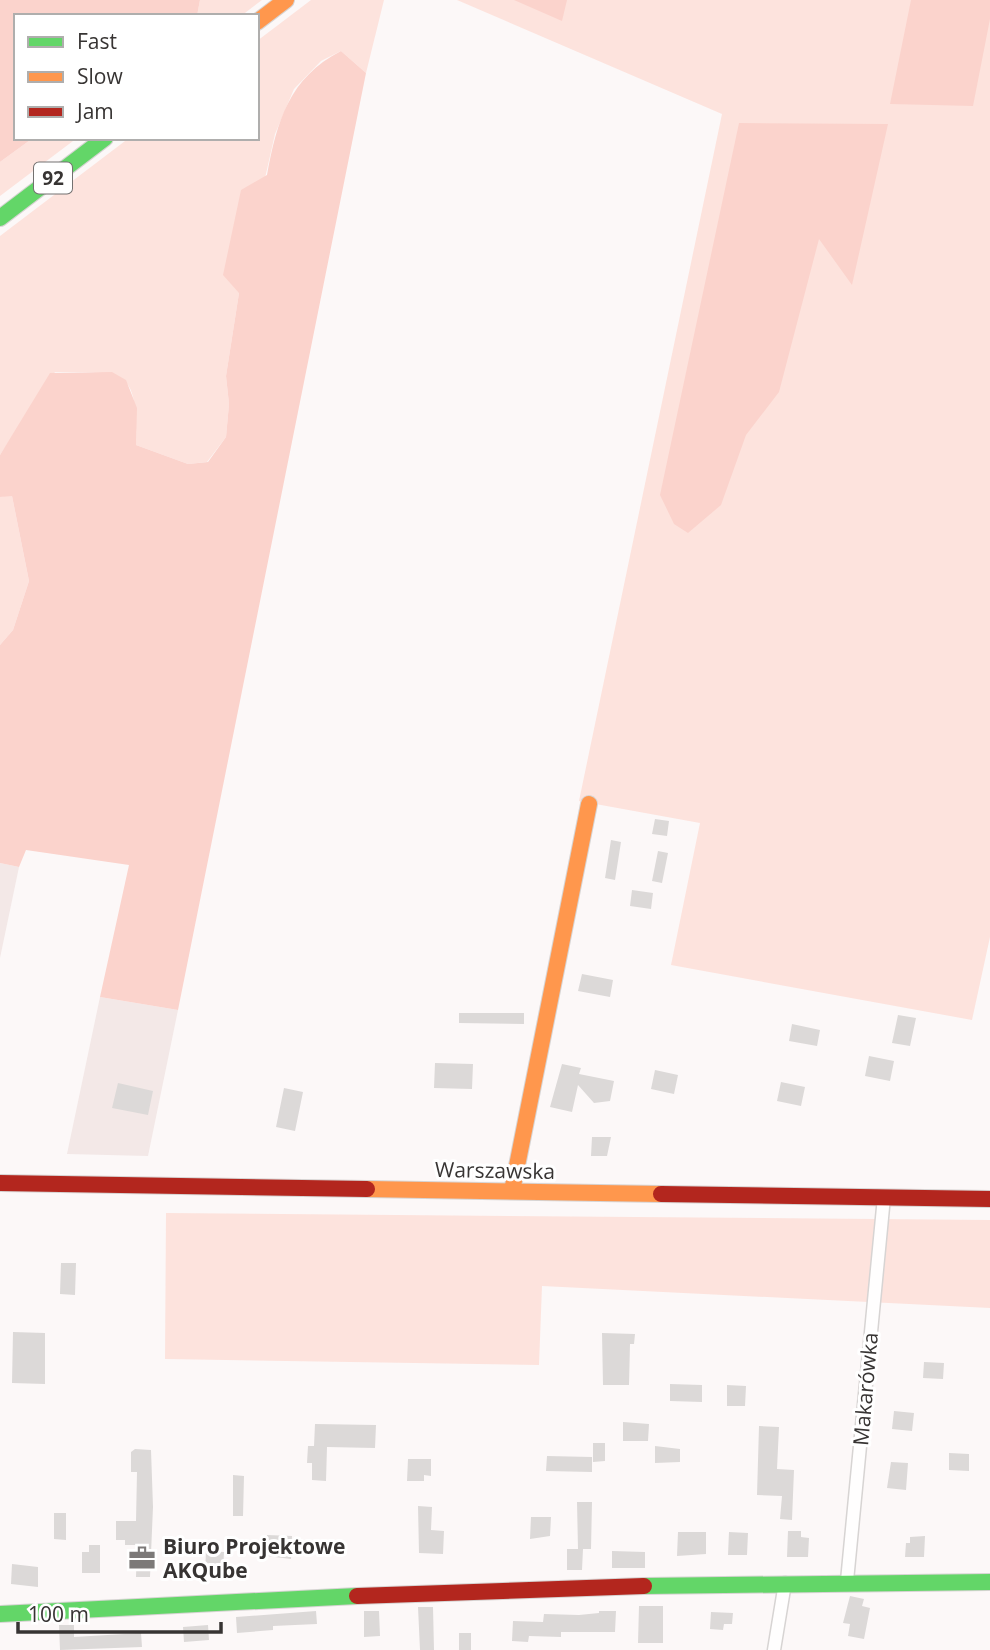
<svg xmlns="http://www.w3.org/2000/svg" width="990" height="1650" font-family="'Open Sans',sans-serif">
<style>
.built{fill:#f3e8e7}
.green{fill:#fde3dd}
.forest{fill:#fbd3cc}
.building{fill:#dcd9d8}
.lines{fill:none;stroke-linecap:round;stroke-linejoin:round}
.street-casing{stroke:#d7d4d3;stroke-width:15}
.fast-casing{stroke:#d7d4d3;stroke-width:18}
.slow-casing{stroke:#d7d4d3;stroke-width:18}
.jam-casing{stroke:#d7d4d3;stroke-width:18}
.street{stroke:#fffefe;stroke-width:12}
.fast{stroke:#63d668;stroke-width:16}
.slow{stroke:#ff974d;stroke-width:16}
.jam{stroke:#b3261e;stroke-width:16}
.labels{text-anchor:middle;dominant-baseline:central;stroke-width:6;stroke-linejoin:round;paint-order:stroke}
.shield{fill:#fff;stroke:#737170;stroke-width:2}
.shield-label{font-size:19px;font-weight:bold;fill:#373433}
.street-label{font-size:21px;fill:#373433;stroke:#fff}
.poi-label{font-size:21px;font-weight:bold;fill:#373433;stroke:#fff;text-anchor:start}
</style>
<rect width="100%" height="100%" fill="#fcf8f8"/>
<path class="built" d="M0,863L19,867L0,958Z
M100,997L178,1010L148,1156L67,1154Z"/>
<path class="green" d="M200,0H262L241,16H197Z
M311,0H384L366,73L341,51L321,61L294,89L275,134L239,293L226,376L229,404L226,437L207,462L188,464L136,445C138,367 125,372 55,372L0,455V236L129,138H257V41Z
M457,0H990V937L972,1020L671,965L700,823L579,801L722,114Z
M33,138H77L0,196V162Z
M7,495L12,496L29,581L13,630L0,645V497Z
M166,1213L990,1220V1308L542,1286L539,1365L165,1359Z"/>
<path class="forest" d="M0,0H200L197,16H16V138H33L0,162Z
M514,0H567L562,21Z
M911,0H990V19L973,106L890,104Z
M341,51L366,73L178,1010L100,997L129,865L26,850L19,867L0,863V645L13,630L29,581L12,496L0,497V455L50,373L112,372L126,380L137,408L136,445L188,464L208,462L226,437L229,404L226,376L239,293L223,275L241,190L267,175C277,121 289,78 341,51Z
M739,123L888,124L852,285L819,239L779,392L746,435L721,505L688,533L674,524L660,495Z"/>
<path class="building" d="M655,819L669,821L667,836L652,834Z
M611,840L621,842L615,880L605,878Z
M658,851L668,853L662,883L652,881Z
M632,890L653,893L651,909L630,906Z
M582,974L613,980L610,997L578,991Z
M459,1013H524V1024L459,1023Z
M898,1015L916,1018L910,1046L892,1043Z
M792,1024L820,1030L817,1046L789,1041Z
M869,1056L894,1061L890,1081L865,1076Z
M435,1063L473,1064L472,1089L434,1088Z
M562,1064L581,1068L579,1074L614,1081L610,1101L594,1103L578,1085L572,1112L550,1107Z
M655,1070L678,1075L674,1094L651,1089Z
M781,1082L805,1087L801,1106L777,1101Z
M118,1083L153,1091L148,1115L112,1108Z
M284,1088L303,1092L295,1131L276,1127Z
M592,1137H611L607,1156H591Z
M61,1263H76L75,1295L60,1294Z
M13,1332L45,1333V1384L12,1383Z
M602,1333L635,1334L634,1344H630L629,1385H603Z
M924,1362L944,1363L943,1379L923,1378Z
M670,1384L702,1385V1402L670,1401Z
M727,1385L746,1386L745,1406H727Z
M894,1411L914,1413L912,1431L892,1429Z
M623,1422L649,1424L648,1441H623Z
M315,1424L376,1425L375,1448L327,1447L326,1481L312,1480V1463H307L308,1446H314Z
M759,1426L779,1427L777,1469L794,1470L792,1520L780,1519L782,1496L757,1495Z
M593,1443H605V1461L593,1462Z
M655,1446L680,1449V1462L655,1463Z
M135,1449L151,1450L153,1507L150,1577H136L137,1545H125V1540H116V1521H136L137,1472H131V1452Z
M949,1453L969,1454V1471L949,1470Z
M547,1456L592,1457V1472L546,1471Z
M408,1459H431V1476L424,1475V1481H407Z
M891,1462L908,1463L906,1490L887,1488Z
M233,1475L244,1476L243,1516H233Z
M577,1502H592L591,1549H578Z
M418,1506L432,1507L431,1530L444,1531L443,1554L419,1553Z
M54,1513H66V1540L54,1539Z
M531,1517H551L550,1536L530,1539Z
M788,1531H801V1537L809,1538L808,1557H787Z
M678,1532H706V1554L677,1556Z
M729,1532L748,1533L747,1555H728Z
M267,1535L292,1536L291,1559L267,1556Z
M925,1536L924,1557H905L906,1543H910V1537Z
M89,1545H100V1573H82V1552H89Z
M567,1549H583L582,1570H567Z
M206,1551L224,1552L223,1571L205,1574Z
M612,1551L645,1552V1568H612Z
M12,1564L38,1567V1587L11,1584Z
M850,1596L864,1599L862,1606L870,1608L864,1639L848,1636L850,1624L843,1623Z
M639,1606H663V1643H638Z
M418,1607H433L434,1650H420Z
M316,1611L317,1624L273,1626V1630L237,1633L236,1617Z
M364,1611H379L380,1636L364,1637Z
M599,1611H616L615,1632H561V1637L529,1636L528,1642L512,1641L513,1621L543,1622L544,1614L579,1615L599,1613Z
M711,1612L733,1613L732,1624H724L723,1630L710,1629Z
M59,1625H74V1637L141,1633L142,1647L60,1650Z
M208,1625L209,1640L184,1642L183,1627Z
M459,1633H471V1650H459Z"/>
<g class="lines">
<g class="street-casing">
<path id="street" d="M847,1581L884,1197
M774,1650L785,1583"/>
</g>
<g class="fast-casing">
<path id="fast" d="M0,218L105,138
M644,1586L990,1582
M0,1614L357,1596"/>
</g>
<g class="slow-casing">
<path id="slow" d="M257,22L286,0
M367,1189L661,1194
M512,1191L589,804"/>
</g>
<g class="jam-casing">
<path id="jam" d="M0,1183L367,1189
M661,1194L990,1199
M357,1596L644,1586"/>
</g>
<use href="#street" class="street"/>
<use href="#fast" class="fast"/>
<use href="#slow" class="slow"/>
<use href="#jam" class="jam"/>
</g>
<defs>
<g id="office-bare" transform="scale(2.1)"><path d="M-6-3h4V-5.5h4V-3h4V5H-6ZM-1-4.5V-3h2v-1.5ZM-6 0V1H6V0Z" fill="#7c7978" stroke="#fff" stroke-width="2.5" paint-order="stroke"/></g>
</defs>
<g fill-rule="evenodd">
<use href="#office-bare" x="142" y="1558"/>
</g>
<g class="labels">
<rect class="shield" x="34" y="162.5" width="38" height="31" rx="5"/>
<g class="shield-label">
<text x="53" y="178">92</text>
</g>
<g class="street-label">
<text transform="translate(495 1170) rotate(1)">Warszawska</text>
<text transform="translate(865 1389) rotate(-85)">Makarówka</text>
</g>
<g class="poi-label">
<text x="163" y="1546">Biuro Projektowe<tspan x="163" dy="24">AKQube</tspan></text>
</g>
</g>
<rect x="14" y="14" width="245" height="126" fill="#ffffff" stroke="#afaead" stroke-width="2"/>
<rect x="28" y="37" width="35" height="10" fill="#63d668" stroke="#afaead" stroke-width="2"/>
<text x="77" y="49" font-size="21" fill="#373433">Fast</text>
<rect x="28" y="72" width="35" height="10" fill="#ff974d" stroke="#afaead" stroke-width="2"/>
<text x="77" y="84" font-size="21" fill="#373433">Slow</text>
<rect x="28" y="107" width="35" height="10" fill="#b3261e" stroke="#afaead" stroke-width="2"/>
<text x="77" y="119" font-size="21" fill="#373433">Jam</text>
<path d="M18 1622v10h203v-10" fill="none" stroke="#373433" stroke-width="3.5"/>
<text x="28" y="1622" font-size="21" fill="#373433" stroke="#ffffff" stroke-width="5" paint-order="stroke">100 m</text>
</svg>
